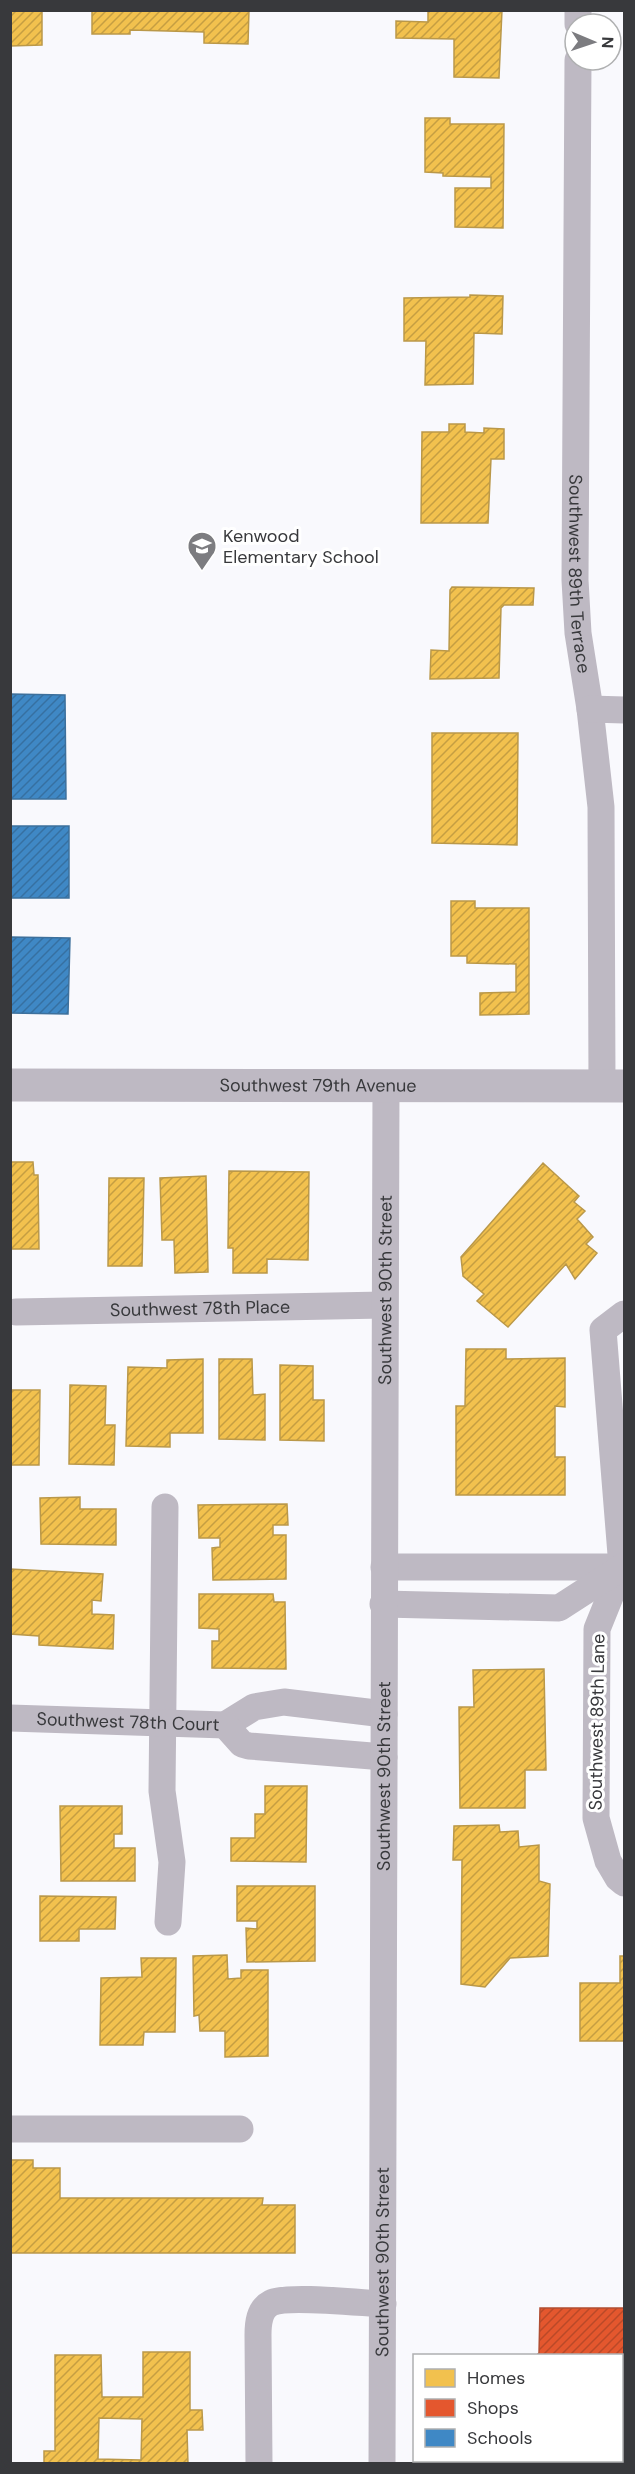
<svg xmlns="http://www.w3.org/2000/svg" width="635" height="2474" font-family="'DM Sans',sans-serif">
<style>
.homes{fill:url(#homes-hatch);stroke:#ba9849;stroke-width:1.5;fill-rule:evenodd}
.shops{fill:url(#shops-hatch);stroke:#b04e32;stroke-width:1.5}
.schools{fill:url(#schools-hatch);stroke:#3d709c;stroke-width:1.5}
.lines{fill:none;stroke-linecap:round;stroke-linejoin:round}
.minor{stroke:#beb9c3;stroke-width:27}
.tertiary{stroke:#beb9c3;stroke-width:33}
.labels{text-anchor:middle;dominant-baseline:central;stroke-width:6;stroke-linejoin:round;paint-order:stroke}
.poi-label{font-size:18px;fill:#38393c;stroke:#fff;text-anchor:start}
.street-label{font-size:18px;fill:#38393c;stroke:#fff}
</style>
<defs>
<pattern id="homes-hatch" width="6" height="6" patternUnits="userSpaceOnUse" patternTransform="scale(1.5)"><rect width="6" height="6" fill="#f2c14e"/><path d="M-1 1l2-2M0 6l6-6M5 7l2-2" fill="none" stroke="#c59e42"/></pattern>
<pattern id="shops-hatch" width="6" height="6" patternUnits="userSpaceOnUse" patternTransform="scale(1.5)"><rect width="6" height="6" fill="#e4572e"/><path d="M-1 1l2-2M0 6l6-6M5 7l2-2" fill="none" stroke="#ba4928"/></pattern>
<pattern id="schools-hatch" width="6" height="6" patternUnits="userSpaceOnUse" patternTransform="scale(1.5)"><rect width="6" height="6" fill="#3f88c5"/><path d="M-1 1l2-2M0 6l6-6M5 7l2-2" fill="none" stroke="#3670a1"/></pattern>
</defs>
<rect width="100%" height="100%" fill="#f9f9fd"/>
<path class="homes" d="M10,10H42V45L10,46Z
M92,10H249L248,44L204,43V32L130,30V34H92Z
M428,10H502L499,78L454,77V39L396,38V21L428,22Z
M425,118H450V124H504L503,228L455,227V188H491V177L443,176V173L425,172Z
M470,295L503,296L502,334L474,333L473,384L425,385L426,341H404V298L470,297Z
M449,424H465V432L484,433V428L504,429V459H491L488,523H421L422,432H449Z
M452,587L534,588L533,605H504L501,608L499,678L430,679L431,650L449,651L450,590Z
M432,733H518L517,845L432,843Z
M451,901H475V908H529V1014L480,1015V993L516,992V964L467,963V956H451Z
M10,1162H33L34,1175H38L39,1249H10Z
M543,1163L579,1196L574,1202L585,1211L577,1219L593,1237L586,1244L597,1253L575,1279L566,1264L508,1327L477,1301L484,1294L463,1276L461,1257Z
M229,1171L309,1172L308,1260L267,1259V1273H233V1248H228Z
M206,1176L208,1272L175,1273L174,1240H162L160,1178Z
M109,1178H144L142,1266H108Z
M466,1349H506V1359L565,1358V1407L555,1406V1457H565V1495H456V1406H465Z
M203,1359V1433H170V1447L126,1446L128,1367L167,1368V1360Z
M219,1359H252L253,1395L265,1394V1440L219,1439Z
M280,1365L313,1366V1400H324V1441L280,1440Z
M70,1385L106,1386L105,1425H115L114,1465L69,1464Z
M10,1390H40L39,1465H10Z
M80,1497V1509H116V1545L41,1544L40,1498Z
M287,1504L288,1525H273V1535H286V1579L213,1580L212,1548L220,1547V1538H199L198,1505Z
M10,1569L103,1574L101,1601L92,1600V1614L114,1615L113,1649L39,1645V1636L10,1634Z
M199,1594H273L274,1602H285L286,1669L212,1668V1641H219V1629L199,1628Z
M544,1669L546,1770H525V1808H460L459,1707H474L473,1670Z
M265,1786H307L306,1862L231,1861V1838H255V1814H265Z
M60,1806H122V1834H114V1848H135V1881H61Z
M499,1825L500,1832L518,1831L519,1847L539,1845V1881L550,1884L548,1956L510,1958L485,1987L461,1984L462,1860H453L454,1826Z
M237,1886H315V1961L247,1962L246,1928L257,1929V1921H237Z
M40,1896L116,1897L115,1929H79V1941H40Z
M227,1955L228,1979L241,1978V1970H268V2056L225,2057V2031H200L199,2015L194,2016L193,1956Z
M620,1956H624V2041H580V1983H620Z
M141,1958H176L175,2032H144L143,2045H100L101,1978L142,1977Z
M10,2160H33V2168H60V2198H263L262,2205H295V2253H11Z
M143,2352H190V2410H202L203,2430H187L188,2464H44V2451H55V2355H101L102,2397H143ZM99,2418L142,2419L141,2460L98,2459Z"/>
<path class="shops" d="M540,2308H624V2464H536V2460H622V2356H536L539,2353Z"/>
<path class="schools" d="M10,694L65,695L66,799H10Z
M10,826H69V898H10Z
M10,937L70,938L68,1014L10,1013Z"/>
<g class="lines">
<g class="minor">
<path d="M578,24V10"/>
<path id="s1" d="M578,60L575,580L578,633L590,709L601,807L602,1086"/>
<path d="M590,709L624,710"/>
<path id="s2" d="M16,1312L384,1305"/>
<path d="M624,1314L603,1330L622,1567L597,1629L596,1818L608,1861L618,1878L624,1883"/>
<path d="M165,1507L162,1791L172,1862L168,1922"/>
<path d="M384,1567H621"/>
<path d="M383,1604L559,1608L624,1566"/>
<path id="s3" d="M10,1718L225,1725L254,1707L284,1702L384,1714"/>
<path d="M225,1725L242,1744L249,1746L384,1757"/>
<path d="M10,2129H240"/>
<path d="M259,2464L258,2335C258,2324 259,2309 271,2303C287,2295 361,2303 383,2304"/>
<path id="s4" d="M382,2464L386,1086"/>
</g>
<path class="tertiary" id="s5" d="M10,1085L624,1086"/>
</g>
<defs>
<g id="school-pin" transform="scale(1.5)"><path d="M0 17L-7.5 6A9.5 9.5 0 1 1 7.5 6Z" fill="#7c7c80" stroke="#fff"/><path d="M0-5L7-2L0 1L-7-2ZM-4 1L0 2.5L4 1V4Q0 6-4 4Z" fill="#fff"/></g>
</defs>
<g fill-rule="evenodd">
<use href="#school-pin" x="202" y="546"/>
</g>
<g class="labels">
<g class="poi-label">
<text x="223" y="536">Kenwood<tspan x="223" dy="21">Elementary School</tspan></text>
</g>
<g class="street-label">
<text stroke="none"><textPath href="#s1" startOffset="514">Southwest 89th Terrace</textPath></text>
<text stroke="none"><textPath href="#s5" startOffset="308">Southwest 79th Avenue</textPath></text>
<text stroke="none"><textPath href="#s4" startOffset="1174">Southwest 90th Street</textPath></text>
<text stroke="none"><textPath href="#s2" startOffset="184">Southwest 78th Place</textPath></text>
<text stroke="none"><textPath href="#s3" startOffset="118">Southwest 78th Court</textPath></text>
<text transform="translate(597 1722) rotate(-89)">Southwest 89th Lane</text>
<text stroke="none"><textPath href="#s4" startOffset="688">Southwest 90th Street</textPath></text>
<text stroke="none"><textPath href="#s4" startOffset="202">Southwest 90th Street</textPath></text>
</g>
</g>
<rect width="635" height="2474" fill="none" stroke="#38393c" stroke-width="24"/>
<rect x="413" y="2354" width="210" height="108" fill="#ffffff" stroke="#afb0b1" stroke-width="1.5"/>
<rect x="425" y="2369" width="30" height="18" fill="#f2c14e" stroke="#afb0b1" stroke-width="1.5"/>
<text x="467" y="2384" font-size="18" fill="#38393c">Homes</text>
<rect x="425" y="2399" width="30" height="18" fill="#e4572e" stroke="#afb0b1" stroke-width="1.5"/>
<text x="467" y="2414" font-size="18" fill="#38393c">Shops</text>
<rect x="425" y="2429" width="30" height="18" fill="#3f88c5" stroke="#afb0b1" stroke-width="1.5"/>
<text x="467" y="2444" font-size="18" fill="#38393c">Schools</text>
<g transform="translate(593 42) rotate(92)"><circle r="28" fill="#ffffff" stroke="#afb0b1" stroke-width="1.5"/>
<path d="M0-4.5L10 22L0 15L-10 22Z" fill="#7c7c80"/>
<text y="-9" font-size="16" font-weight="bold" text-anchor="middle" fill="#38393c">N</text>
</g>
</svg>
